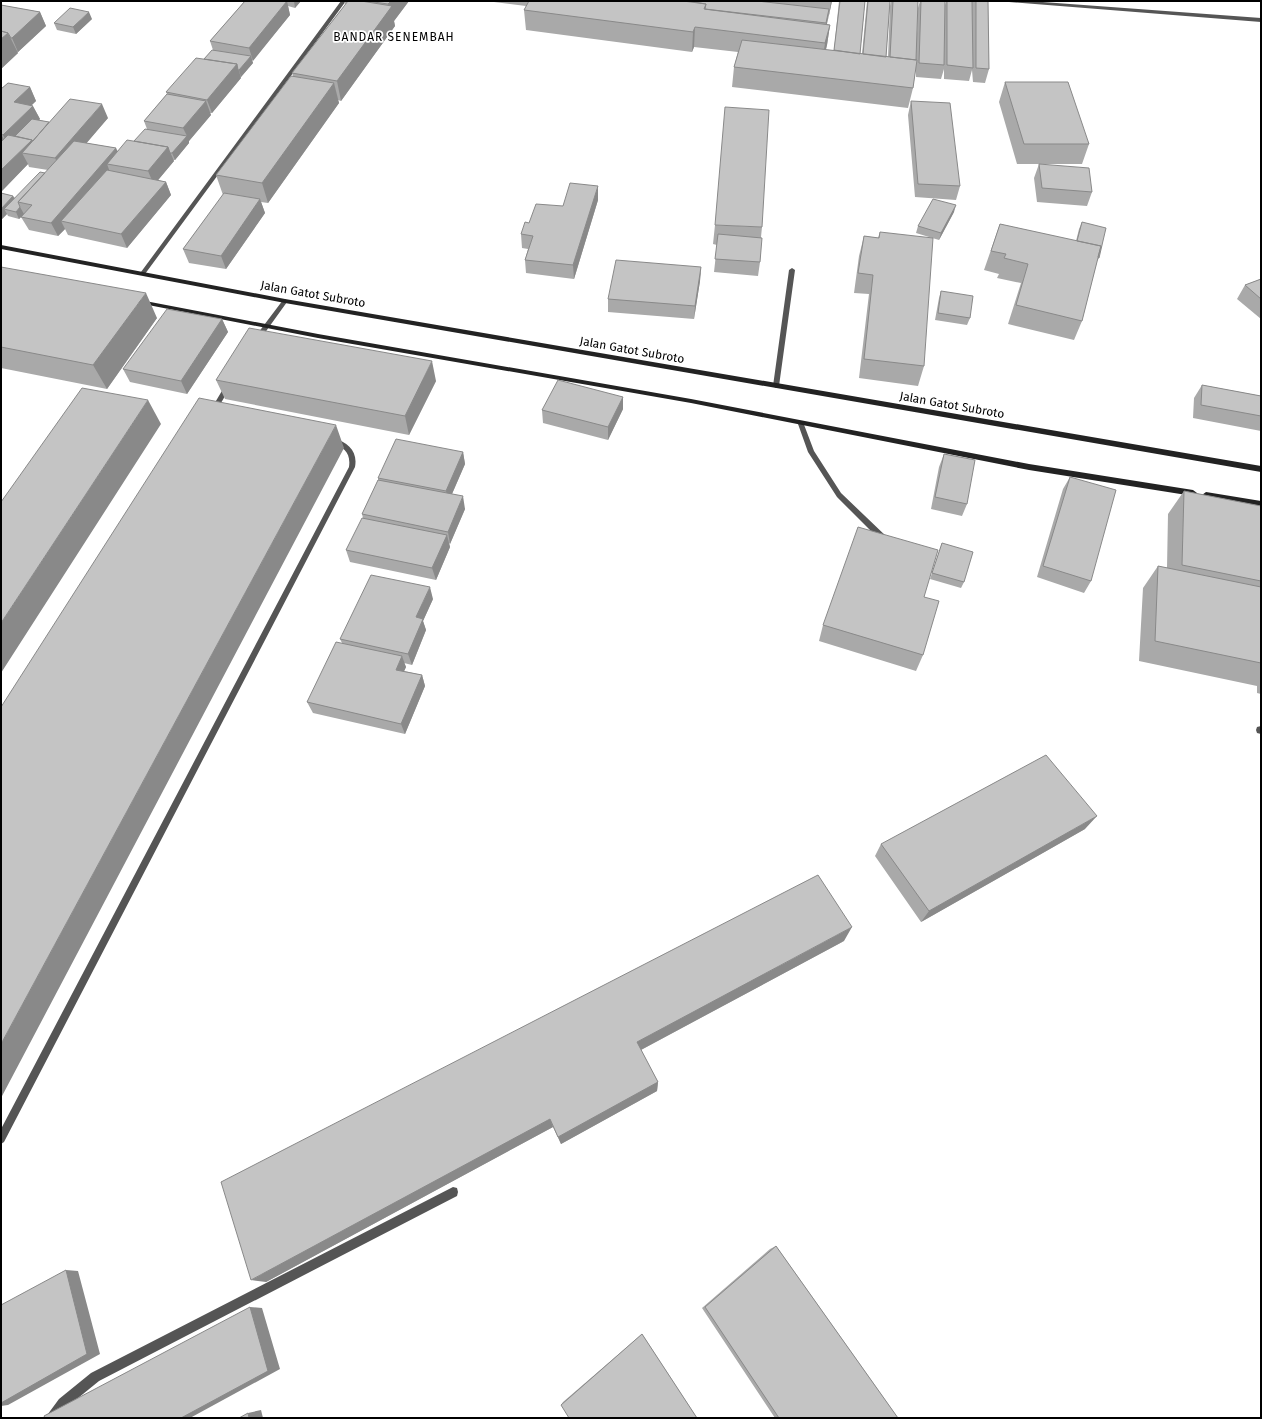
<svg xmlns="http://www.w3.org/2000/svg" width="1262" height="1419" font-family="'Fira Sans',sans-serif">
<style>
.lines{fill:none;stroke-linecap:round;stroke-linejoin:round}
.lane{fill:#555;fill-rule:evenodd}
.street{fill:#555;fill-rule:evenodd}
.secondary{fill:#222;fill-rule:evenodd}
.wall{fill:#a9a9a9}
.shaded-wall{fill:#898989}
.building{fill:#c4c4c4;stroke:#898989}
.labels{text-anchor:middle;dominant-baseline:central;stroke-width:3.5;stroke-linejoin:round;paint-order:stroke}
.far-quarter-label{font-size:12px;letter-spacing:1px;fill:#000;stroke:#fff}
.street-label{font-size:12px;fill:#000;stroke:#fff}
</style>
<rect width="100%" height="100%" fill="#fff"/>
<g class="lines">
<path class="lane" d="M792,268L795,270L779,386L776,388L773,386L789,270Z
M285,299L288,301L287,302L259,341H255V337L283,300Z
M226,384H228L231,386L215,413H211L210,411Z
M799,422H803L814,451L841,493L888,538L889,540L888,542H882L837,497L808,452L798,424Z
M334,438C348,443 358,451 355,467L4,1142L1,1144V1129L349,467C351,452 344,448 332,443L331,441L332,439Z"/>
<path class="street" d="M341,1H346L145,274H141V272Z
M1007,1H1029L1261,18V22L1009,2Z
M1261,726V734L1257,733L1256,730L1257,727Z
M453,1187L457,1188L458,1192L457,1196L99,1381L67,1407L58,1418H45L59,1399L91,1373Z"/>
<path class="secondary" d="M1,245L285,299L1261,466V472L285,303L1,249Z
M140,300L318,334L691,399L1029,464L1193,490L1197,493L1193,496L1029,470L691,403L318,338L138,303L137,302Z
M1206,492L1261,501V507L1204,497L1202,495Z"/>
</g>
<path class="wall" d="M245,1H301L295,8L288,6L290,15L252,61L253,63L241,77H240L241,78L212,113H210L211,115L189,141V143L175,160H173L174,161L158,180L166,182L171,195L127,248L68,235L65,229L58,236L29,230L21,217L19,219L8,216L7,214L1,220V193L13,196L15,198L45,173L48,170L29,167L28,164L1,192V89L30,87L36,101L32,105L40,119L39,120L49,122L108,118L86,143L116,148L117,151L134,141L147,129L144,121L167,94L166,92L204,59L213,50L210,41Z
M344,1H409L394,21L395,26L341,101L338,100L339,103L268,203L261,202L265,213L226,269L189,263L183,249L223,195L216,175L293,76L292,73L345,5Z
M494,1H683L694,2V1H832L827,24L830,25L827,45L826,50H834L839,1H865L860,54H862L867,1H890L886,57H888L890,6L891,1H918L916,60L918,8L920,1H945V5L946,1H988L989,69L985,83L973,82L972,70L969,81L944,79V69L941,79L916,77V67L913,88L908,108L732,87L734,67L738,52L694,47L692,52L526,30L524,10L526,6L494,2Z
M1,5L40,12L46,26L18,52H17L18,53L1,69Z
M92,19L76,34L57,30L54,23Z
M1005,82L1089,144L1082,164H1017L999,102Z
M911,101L960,186L956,200L915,197L908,115Z
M1039,164L1092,192L1087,206L1037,202L1034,178Z
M598,186V200L574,279L526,273L525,260L528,249L522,248L521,234L529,223L563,206Z
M954,212L939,240L916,233L918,226Z
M1082,222L1099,258L1097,261L1082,321L1074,340L1008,324L1021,283L997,278L999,274L984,270L1000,224L1076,241L1079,229Z
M715,225L762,227L761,237L760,262L758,276L714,272L717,245L713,244Z
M880,232L924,366L918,386L859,378L869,294L854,293L859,256L864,236L878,238Z
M1,267L157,318L107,389L1,368Z
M701,267L700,281L694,319L608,312V299Z
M1261,279V319L1237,299L1245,285Z
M941,291L970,318L967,325L935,320L939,298Z
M222,319L228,332L187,394L130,382L123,369Z
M216,380L436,381L409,435L225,399Z
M1202,385L1261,396V431L1193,418L1194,398Z
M623,397V409L608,440L543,423L542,410Z
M463,452L465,464L452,494L465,509L450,544L449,543L450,547L436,580L350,562L346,550L363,518L362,514L378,480V478Z
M944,454L967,504L962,516L931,509L939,467Z
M1070,477L1091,581L1084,593L1037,577L1063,489Z
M1184,491L1261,506V694L1257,693V686L1139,661L1143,588L1158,566L1167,568L1168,514Z
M942,543L964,582L961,588L930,579Z
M924,597L923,655L916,671L819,641L823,625Z
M433,599L423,621L426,630L412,665L404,663L406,667L404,671L422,675L425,686L405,734L313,713L307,702L342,643L340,639Z
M1085,829L921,922L875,856L881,844Z
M844,941L641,1050L658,1082L657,1091L561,1144L553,1127L266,1282L221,1182Z
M776,1246L898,1418H775L702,1308L770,1249Z
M642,1334L697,1418L561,1405L563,1402Z"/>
<path class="shaded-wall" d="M287,1L290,15L253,61L249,48Z
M294,1H301L295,8Z
M391,1H409L394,21L395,26L341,101L337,81L389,9L388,4Z
M831,1H832L828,20Z
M829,9L827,23L824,37L826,23Z
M40,12L46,26L18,52L12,38Z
M89,12L92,19L76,34L73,27Z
M830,25L827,45L822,63L825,43Z
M695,27L694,47L692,52L693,32Z
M8,33L18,53L1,69V39Z
M251,56L253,63L241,77L239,70Z
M237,64L241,78L212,113L207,100Z
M334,83L339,103L268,203L262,183Z
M30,87L36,101L21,115L14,102Z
M206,101L211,115L189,141V143L175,160L172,153L187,136L183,128Z
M102,104L108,118L62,172L55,158Z
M33,106L40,119L10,149L3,135Z
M1,134L10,150L1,159Z
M32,140L39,153H22L28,164L1,192V170Z
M168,147L174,161L154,185L148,171Z
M116,148L122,162L107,164L111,175L61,221L65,229L58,236L51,223Z
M166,182L171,195L127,248L121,234Z
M598,186V200L574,279L573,265Z
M13,196L17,203L4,209L7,214L1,220V209Z
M260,199L265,213L226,269L221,256Z
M956,205L954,212L939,240L941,233Z
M20,207L24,214L19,219L16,212Z
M701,267L700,281L694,319L695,306Z
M146,293L157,318L107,389L93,365Z
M222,319L228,332L187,394L181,381Z
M432,361L436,381L409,435L405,416Z
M623,397V409L608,440V427Z
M148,400L161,424L1,673V623Z
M336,425L344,448L1,1098V1044Z
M463,452L465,464L448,503L446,491Z
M463,496L465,509L450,544L448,532Z
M447,535L450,547L436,580L432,568Z
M430,587L433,599L423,621L426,630L412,665L408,654L416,617Z
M402,656L406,667L400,680L396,670Z
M422,675L425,686L405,734L401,724Z
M1097,816L1085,829L921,922L929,911Z
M852,927L844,941L637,1052V1042Z
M658,1082L657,1091L561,1144L558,1137Z
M550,1119L553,1127L266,1282L251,1280Z
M66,1270L78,1271L100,1354L8,1405L1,1406V1403Z
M250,1307L262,1308L280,1369L190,1418H181Z
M261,1410L263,1418H249L248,1413Z"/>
<path class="building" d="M245,1H287L249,48L210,41Z
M348,1H361L392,6L337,81L292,73Z
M367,1H391L388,4Z
M529,1H683L706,4L704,9L830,25L825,43L695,27L693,32L524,10Z
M694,1H757L829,9L826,23L705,9L706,4L694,2Z
M840,1H865L860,54L834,50Z
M868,1H890L886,57L863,54Z
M893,1H918L916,60L890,57Z
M921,1H945L944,65L919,63Z
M947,1H972L973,68L947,65Z
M976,1H988L989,69L976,68Z
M1,5L40,12L12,38H11L8,33L1,31Z
M70,8L89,12L73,27L54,23Z
M1,31L8,33L1,39Z
M742,40L917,60L913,88L734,67Z
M212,50L251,56L239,70H238L237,64L204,59Z
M196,58L237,64L207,100L166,92Z
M291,76L334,83L262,183L216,175Z
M1005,82H1068L1089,144H1024Z
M8,83L30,87L14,102L33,106L3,135L1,134V89Z
M167,94L206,101L183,128L144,121Z
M70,99L102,104L55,158L22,153Z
M911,101L950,103L960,186L918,184Z
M725,107L769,110L762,227L715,225Z
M32,119L49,122L33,141L32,140L15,136Z
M145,129L187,136L172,153H170L168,147L134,141Z
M8,135L32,140L1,170V142Z
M127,140L168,147L148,171L107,164Z
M74,141L116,148L51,223L21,217L32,205L18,202Z
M1039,164L1089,168L1092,192L1042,188Z
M107,170L166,182L121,234L61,221Z
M40,172L45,173L18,202L20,207L16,212L4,209Z
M570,183L598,186L573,265L525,260L533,236L521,234L525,222L529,223L536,204L563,206Z
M1,193L13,196L1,209Z
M224,193L260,199L221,256L183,249Z
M933,199L956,205L941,233L918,226Z
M1082,222L1106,228L1099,258L1098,257L1101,246L1077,241Z
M1000,224L1101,246L1082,321L1016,305L1028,264L1004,258L1006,254L991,251Z
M880,232L933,238L924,366L864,359L873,275L858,273L864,236L879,238Z
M718,234L762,238L760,262L715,259Z
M616,260L701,267L695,306L608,299Z
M1,267L146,293L93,365L1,347Z
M1261,279V299L1245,285Z
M941,291L973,296L970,318L938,313Z
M167,309L222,319L181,381L123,369Z
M249,328L432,361L405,416L216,380Z
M558,380L623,397L608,427L542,410Z
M1202,385L1261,396V416L1201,405Z
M82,388L148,400L1,623V502Z
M199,398L336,425L1,1044V707Z
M396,439L463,452L446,491L378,478Z
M944,454L975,460L967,504L935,497Z
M1070,477L1116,490L1091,581L1043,566Z
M378,480L463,496L448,532L362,514Z
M1184,491L1261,506V581L1182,565Z
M362,518L447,535L432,568L346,550Z
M858,527L938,550L924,597L939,601L923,655L823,625Z
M942,543L973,552L964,582L932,573Z
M1158,566L1261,587V663L1155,641Z
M371,575L430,587L416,617L423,619L408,654L340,639Z
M336,642L402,656L396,670L422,675L401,724L307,702Z
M1046,755L1097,816L929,911L881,844Z
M818,875L852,927L637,1042L658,1082L558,1137L550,1119L251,1280L221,1182Z
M776,1246L898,1418H779L705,1307Z
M66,1270L87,1354L1,1403V1305Z
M250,1307L268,1371L181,1418H45L44,1416Z
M642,1334L697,1418H569L561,1405Z
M248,1413L249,1418H239Z"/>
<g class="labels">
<g class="far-quarter-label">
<text x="394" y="37">BANDAR SENEMBAH</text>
</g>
<g class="street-label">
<text transform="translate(313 294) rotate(10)">Jalan Gatot Subroto</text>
<text transform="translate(632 350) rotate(10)">Jalan Gatot Subroto</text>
<text transform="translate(952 405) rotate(10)">Jalan Gatot Subroto</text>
</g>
</g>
<rect width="1262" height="1419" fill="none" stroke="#000000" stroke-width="4"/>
</svg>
